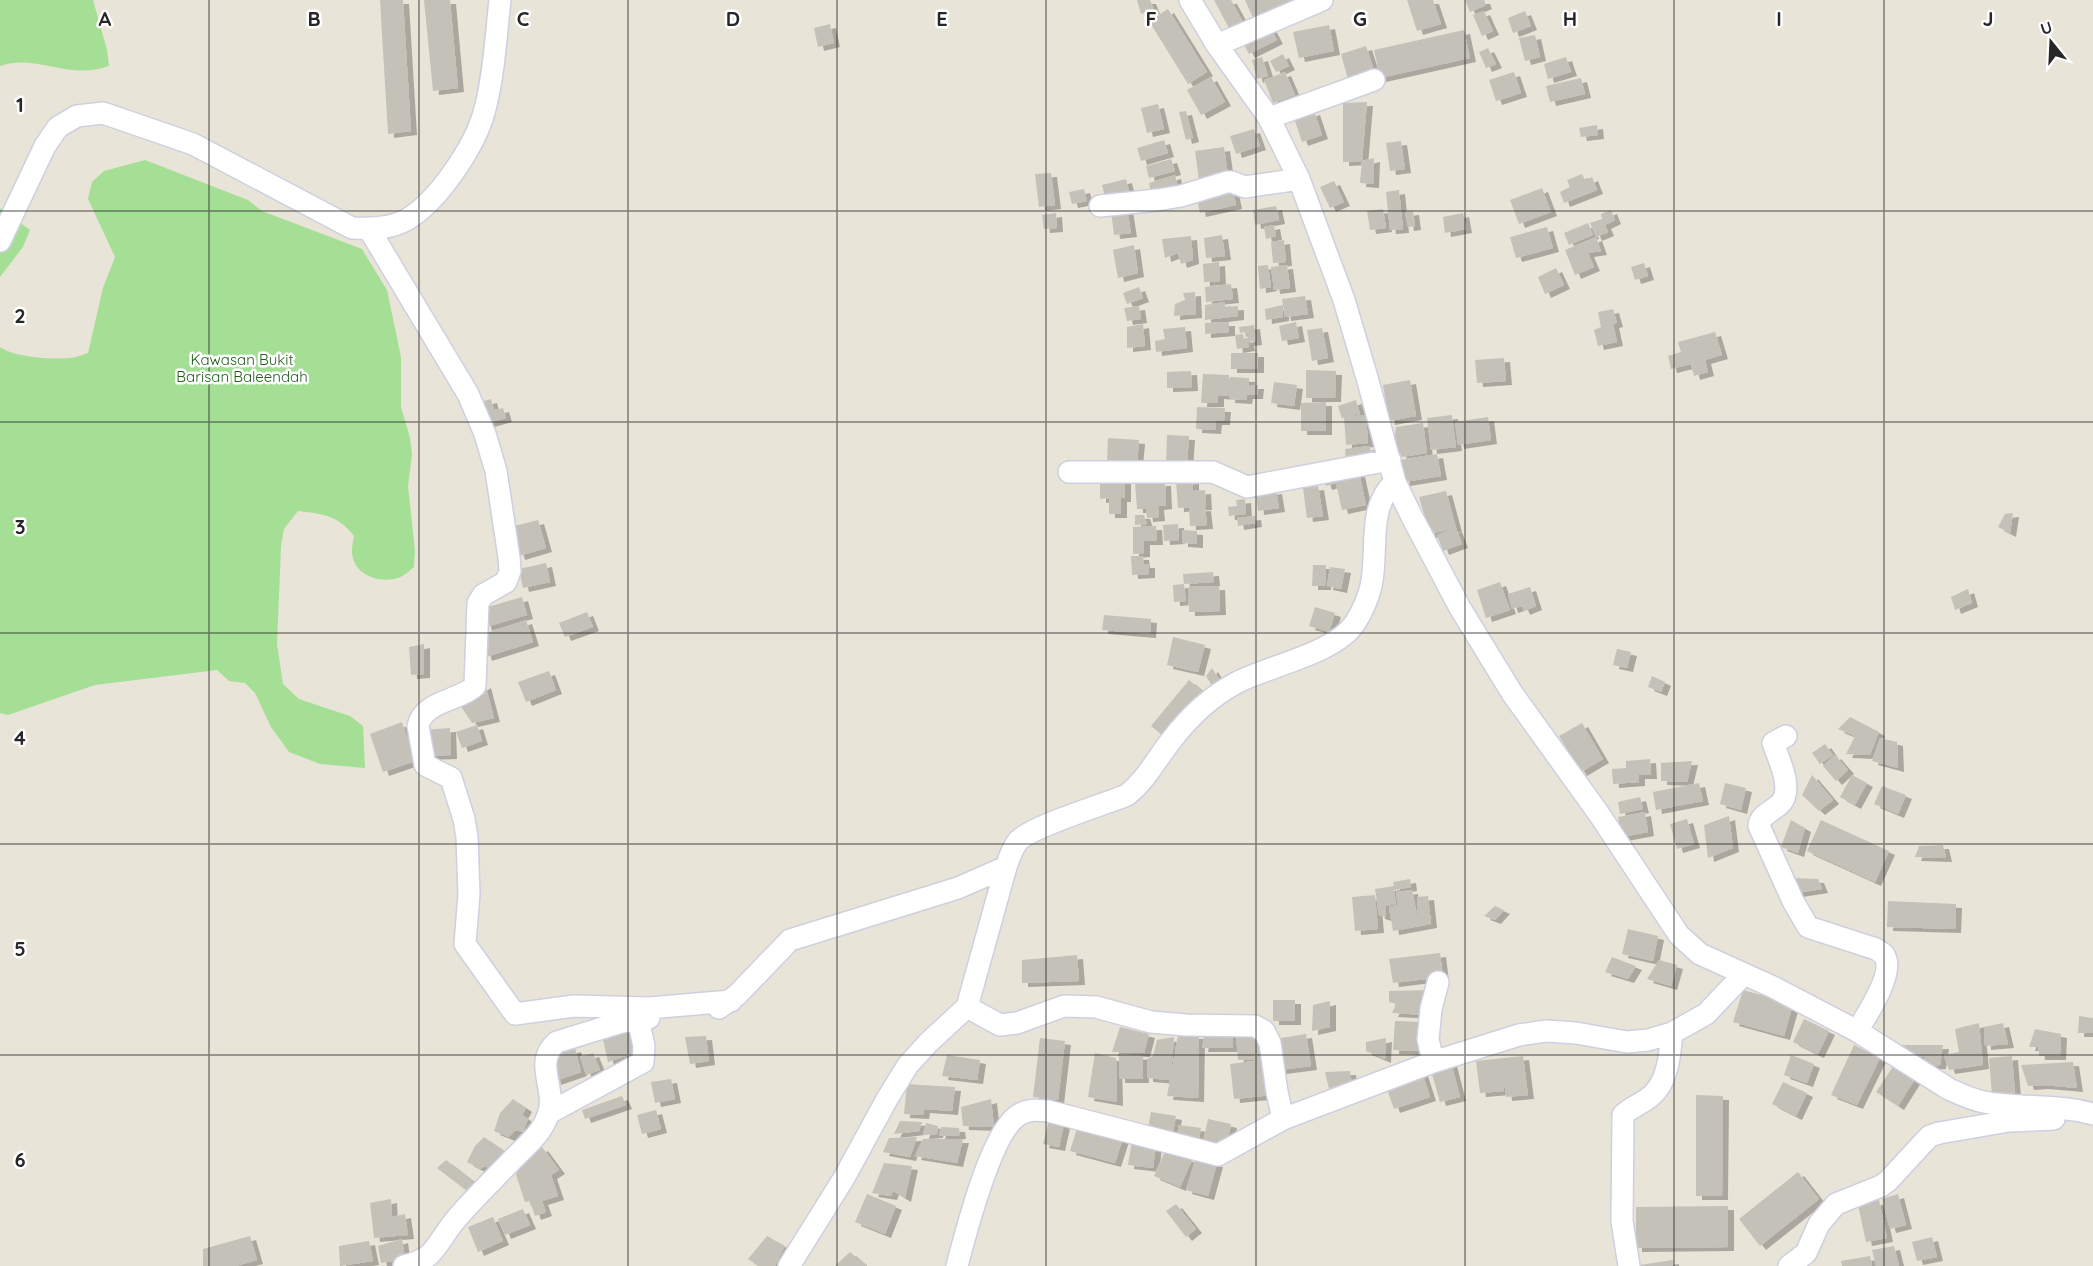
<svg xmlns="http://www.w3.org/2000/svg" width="2093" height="1266" font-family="Quicksand,sans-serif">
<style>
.green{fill:#a4df95}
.building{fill:#c4c1b8;filter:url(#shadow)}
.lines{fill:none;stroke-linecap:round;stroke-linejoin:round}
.minor-casing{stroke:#cecfe0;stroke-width:24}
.minor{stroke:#fff;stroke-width:21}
.grid{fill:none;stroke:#272727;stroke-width:1.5;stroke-opacity:0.55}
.labels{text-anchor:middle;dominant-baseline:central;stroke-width:5;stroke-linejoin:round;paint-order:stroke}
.park-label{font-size:15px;fill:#20601b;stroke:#fff}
.grid-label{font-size:20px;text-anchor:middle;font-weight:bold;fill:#272727;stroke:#fff;stroke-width:5;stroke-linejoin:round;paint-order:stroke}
</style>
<defs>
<filter id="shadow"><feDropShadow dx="6" dy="4" stdDeviation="0" flood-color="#0004"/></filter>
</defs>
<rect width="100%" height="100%" fill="#e9e4d8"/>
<path class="green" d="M0,0H93L107,50L109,66C68,81 36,53 0,66Z
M145,160L248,200L262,211L362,249L387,290L401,357V407L410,438L412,454L408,486L415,551L414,567C409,571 404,576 398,578C378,584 352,574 352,551C352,546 353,541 354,536C338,515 323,514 298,511L284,529L281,546L277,644L283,684L299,699L350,716L363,726L365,768L320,764L289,752L271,727L255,693L245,683L229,681L217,670L95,685L8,715L0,713V347C13,357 53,360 69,358C75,358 82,355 88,353L103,288L115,257L88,199L92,182L104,171Z
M0,208L30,230L23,247L0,277Z"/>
<path class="building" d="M380,0H403L411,131L388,134Z
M424,0H450L458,88L433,91Z
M1137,0H1150L1154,10L1141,14Z
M1214,0H1231L1244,24L1231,32Z
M1245,0H1294L1253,18Z
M1407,0H1433L1441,24L1417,31Z
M1465,0H1484L1486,5L1470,12Z
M1168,9L1207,72L1188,84L1149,21Z
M1484,11L1493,31L1482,36L1473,15Z
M1525,11L1531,26L1513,33L1508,18Z
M830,24L834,43L818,47L814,28Z
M1329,25L1334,51L1299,58L1293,32Z
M1270,27L1277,40L1249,54L1242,41Z
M1464,30L1470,58L1380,78L1374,50Z
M1535,35L1540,57L1525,61L1519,38Z
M1366,46L1374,71L1348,79L1341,54Z
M1488,48L1496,64L1486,68L1479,52Z
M1283,54L1289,66L1276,72L1270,61Z
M1262,57L1268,76L1257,79L1252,60Z
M1566,57L1571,72L1548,79L1544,64Z
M1285,72L1295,95L1273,103L1264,80Z
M1514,72L1521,93L1496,101L1489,80Z
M1211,77L1225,102L1201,115L1187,90Z
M1581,78L1585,94L1550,102L1546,86Z
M1367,102L1362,161L1343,162V103Z
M1158,104L1164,129L1147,133L1141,108Z
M1186,111L1193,138L1186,140L1179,112Z
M1314,111L1322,135L1302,142L1294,118Z
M1597,125L1598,135L1581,137L1579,128Z
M1254,129L1260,146L1236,154L1230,136Z
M1164,140L1168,153L1141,161L1137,148Z
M1401,141L1405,169L1390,171L1386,143Z
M1224,147L1228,175L1199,180L1195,151Z
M1374,158L1373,184L1360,183L1362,161Z
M1171,159L1175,171L1149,178L1146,166Z
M1051,173L1055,205L1039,207L1035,174Z
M1582,174L1585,180L1592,177L1597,190L1564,203L1560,192L1570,187L1567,180Z
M1175,175L1178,187L1152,195L1149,183Z
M1126,179L1129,191L1105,197L1102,185Z
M1334,181L1344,202L1330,208L1320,187Z
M1232,186L1236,205L1200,213L1196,194Z
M1542,188L1551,212L1519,224L1510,200Z
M1084,189L1087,201L1072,204L1069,192Z
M1399,190L1403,229L1390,230L1386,192Z
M1276,206L1279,220L1255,225L1253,210Z
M1127,208L1131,233L1114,235L1111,211Z
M1383,209L1386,228L1370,230L1367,211Z
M1611,210L1615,220L1605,225L1608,232L1596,237L1590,223L1602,219L1601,214Z
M1413,211L1415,226L1408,227L1405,212Z
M1056,213L1057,228L1044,229L1042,215Z
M1463,213L1466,229L1445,233L1443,217Z
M1588,223L1593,235L1569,245L1564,233Z
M1274,225L1276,236L1266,239L1264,227Z
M1547,227L1553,248L1516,258L1510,237Z
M1222,235L1225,256L1206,258L1204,238Z
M1191,236L1193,260L1181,264L1178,253L1165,258L1162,239Z
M1596,237L1601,251L1588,253L1594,267L1575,275L1565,250Z
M1284,240L1286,262L1273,263L1271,242Z
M1134,245L1138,273L1118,278L1113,250Z
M1219,262L1220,281L1204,282L1203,264Z
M1644,263L1648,276L1635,280L1631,267Z
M1268,265L1271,287L1260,289L1258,266Z
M1287,265L1290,288L1274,290L1271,267Z
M1556,268L1564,285L1545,294L1538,277Z
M1231,284L1233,299L1206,302L1205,287Z
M1139,287L1143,298L1127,304L1123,293Z
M1195,292L1196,314L1174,316L1175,304L1185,300L1183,293Z
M1305,296L1308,314L1285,317L1283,305V317L1266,320L1265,309L1283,305L1282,299Z
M1225,302V307L1238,306V316L1205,320V305Z
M1139,306L1141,319L1127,321L1124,308Z
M1613,309L1617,323L1613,324L1617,342L1598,346L1594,330L1601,327L1598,312Z
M1229,322V332L1205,334V323Z
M1296,322L1299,338L1282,341L1279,326Z
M1143,324L1145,346L1127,348V327Z
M1254,325L1256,341L1248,342L1249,347L1237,349L1235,335L1243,334L1244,339L1248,338L1246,332L1240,333L1239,327Z
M1185,327L1187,348L1156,352L1155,341L1165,339L1163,329Z
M1322,328L1328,358L1312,361L1307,330Z
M1715,332L1722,355L1705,360L1708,372L1694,376L1691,364L1671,369L1668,356L1681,352L1678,342Z
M1231,353H1258V369H1231Z
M1504,358L1506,381L1477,383L1475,360Z
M1306,370L1336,371L1335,398H1306Z
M1191,371L1192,387L1167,388V372Z
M1203,374L1229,375L1228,396L1218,395V403H1201Z
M1230,377L1249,378V385H1258L1257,395H1247L1246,400L1229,399Z
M1410,380L1416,416L1389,421L1383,385Z
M1274,382L1297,385L1294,406L1271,403Z
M491,399L494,410L503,408L506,418L485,424L480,402Z
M1356,400L1360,414L1344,417L1366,415L1368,443L1346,445L1344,417L1342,419L1338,406Z
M1326,402V431H1301V403Z
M1197,407L1225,408L1224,421H1216L1215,430L1196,429Z
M1452,415L1456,447L1431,450L1427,418Z
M1488,417L1491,440L1458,445L1455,422Z
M1423,423L1427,453L1402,457L1394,442L1396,427Z
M1167,435L1189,436L1187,465L1166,464Z
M1108,438L1139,440L1137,463L1107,462Z
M1370,446L1371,459L1346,461L1345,449Z
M1437,454L1441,476L1404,482L1400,460Z
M1358,468L1366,505L1342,510L1336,483L1326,486L1323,477Z
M1100,478H1125V498H1121V514H1109V498L1100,499Z
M1193,480V491L1205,490L1206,506L1178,508L1176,481Z
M1165,482L1166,505L1158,506L1159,517L1147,518L1146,509H1137L1135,483Z
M1318,486L1323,516L1307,518L1303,488Z
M1276,490L1279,508L1258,511L1256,493Z
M1446,491L1456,528L1430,534L1419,497Z
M1245,499L1246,514L1229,516L1228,507L1237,506L1236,500Z
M1205,507L1207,525L1190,526L1189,508Z
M2013,513L2010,533L1998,527L2005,514Z
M1135,515H1144L1147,524L1135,525Z
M1255,516L1256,523L1238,526L1237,518Z
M538,520L546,548L519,556L511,527Z
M1178,524L1179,540L1164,541L1163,525Z
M1156,526L1157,541H1144V553L1133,554V527Z
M1456,528L1462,544L1443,551L1437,535Z
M1182,530L1197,531V544L1182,543Z
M1131,556H1143L1144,564H1149V574L1132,575Z
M546,563L550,582L523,588L519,569Z
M1313,565H1326L1325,586H1312Z
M1330,567L1345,569L1341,589L1327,586Z
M1213,572L1214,582L1184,584L1186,601L1174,602L1173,585L1184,584L1183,574Z
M1500,582L1510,610L1486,618L1477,590Z
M1219,586L1220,611L1189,612L1188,587Z
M1530,587L1536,606L1524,611L1522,606L1512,609L1508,594Z
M1968,589L1972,603L1955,610L1951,597Z
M522,597L527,615L486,627L481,609Z
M1315,607L1335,613L1329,632L1309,626Z
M587,612L593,627L565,637L559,623Z
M1104,615L1151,619L1150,634L1102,630Z
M526,620L533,642L486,657L480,635Z
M1173,637L1205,645L1198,672L1167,665Z
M424,644V674L411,675L409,647Z
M1617,649L1631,652L1627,668L1613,665Z
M1212,668L1222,684L1214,689L1206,676Z
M549,671L556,690L526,702L518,682Z
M1652,676L1665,682L1661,692L1648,687Z
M1189,680L1206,694L1168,740L1151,726Z
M485,684L494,718L472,723L458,702Z
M1850,717L1879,732L1870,755L1846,754L1855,736L1838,729Z
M402,722L415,761L383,772L370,734Z
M1582,723L1603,759L1581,772L1559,736Z
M477,725L482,741L462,748L456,732Z
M450,728L451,755L424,756L423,730Z
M1880,738L1897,742L1898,768L1872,761Z
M1825,744L1833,755L1820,764L1812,753Z
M1835,755L1848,770L1836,781L1823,766Z
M1650,759L1651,775H1639V782L1613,784L1612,769L1626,768V761Z
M1692,761L1687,782L1661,781V763Z
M1812,775L1833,800L1819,811L1802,795Z
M1852,775L1867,783L1855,805L1840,797Z
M1699,783L1703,801L1656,810L1653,792Z
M1725,783L1746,788L1741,810L1720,804Z
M1882,786L1906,795L1898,814L1874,804Z
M1640,797L1643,809L1620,814L1618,802Z
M1645,812L1648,832L1622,837L1618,817Z
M1729,816L1733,848L1708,858L1704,825Z
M1687,819L1694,844L1677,849L1670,824Z
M1791,820L1805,828L1798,853L1781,847Z
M1821,820L1889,851L1875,882L1807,851Z
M1943,845L1946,858L1915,857L1919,846Z
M1793,878L1818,879L1822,889L1797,893Z
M1410,879L1411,887L1394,890L1396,904L1385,906L1386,917L1379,915L1375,889L1394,886L1393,882Z
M1412,890L1417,915L1427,913L1418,914L1417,897L1428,896L1431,924L1393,931L1389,907L1398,905L1396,892Z
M1375,895L1378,929L1355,931L1352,897Z
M1888,901L1956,904L1955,929L1887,927Z
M1495,906L1504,910L1495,920L1484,916Z
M1628,929L1658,936L1653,961L1622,954Z
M1440,953L1443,977L1393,983L1389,959Z
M1077,955L1079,981L1022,983V960Z
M1612,957L1636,966L1628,979L1605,972Z
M1659,960L1677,965L1671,986L1647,979Z
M1431,990L1427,1015L1392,1013L1396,1004L1389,1002V991Z
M1743,990L1793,1004L1784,1036L1733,1022Z
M1273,1000H1295V1021H1273Z
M1330,1001V1027L1312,1031L1313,1005Z
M2079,1016L2093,1018V1033H2078Z
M1804,1019L1829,1031L1818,1054L1793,1042Z
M1395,1021L1421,1022L1420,1051L1393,1050Z
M1979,1023L1983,1065L1949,1070L1944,1055L1959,1052L1955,1029Z
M2003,1023L2008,1044L1985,1046L1984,1027Z
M1120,1027L1149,1034L1144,1053L1112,1052Z
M628,1028L638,1052L608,1062L602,1035Z
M2035,1029L2061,1034L2060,1056H2039L2038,1047H2029Z
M1233,1030V1048H1202L1205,1031Z
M1263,1032L1264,1059L1238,1060L1236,1034Z
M1306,1034L1311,1066L1280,1070L1275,1039Z
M1178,1035H1199L1198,1098L1167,1096L1170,1080L1147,1078V1059L1153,1056L1157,1040L1174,1037L1171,1075Z
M706,1036L709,1061L690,1064L685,1037Z
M1040,1038L1065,1041L1058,1100L1033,1097Z
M1386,1038L1385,1059L1366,1051V1042Z
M1854,1045L1880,1058L1857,1105L1831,1095Z
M1902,1045H1943L1940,1065L1924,1066L1925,1056L1910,1058Z
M575,1048L581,1072L555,1081L551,1055Z
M593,1053L600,1070L586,1075L580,1057Z
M1095,1053L1116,1058L1117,1102L1088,1097Z
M1119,1054L1143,1056V1079H1119Z
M947,1055L980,1060L977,1080L942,1076Z
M1791,1055L1814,1064L1807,1083L1784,1075Z
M1523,1056L1528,1095L1506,1097L1503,1070L1504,1091L1480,1093L1476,1061Z
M2012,1056L2015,1093L1992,1095L1989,1058Z
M1269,1059L1273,1095L1234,1099L1230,1064Z
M1451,1062L1460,1097L1440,1102L1430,1067Z
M2073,1062L2077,1088L2043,1085L2028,1086L2021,1065Z
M1894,1065L1915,1079L1898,1106L1876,1092Z
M1421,1069L1430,1097L1394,1109L1387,1089Z
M1350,1071L1352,1085L1329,1089L1325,1072Z
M671,1079L675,1099L655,1103L651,1082Z
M1783,1082L1807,1093L1796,1116L1772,1104Z
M907,1084L955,1087L952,1111L924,1109L923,1115L904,1114Z
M1696,1095L1723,1096L1722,1196H1696Z
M622,1096L626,1105L585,1119L582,1110Z
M513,1099L526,1108L522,1115L528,1119L523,1132L515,1130L509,1137L494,1131L500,1113Z
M991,1099L994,1127L963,1126L961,1107Z
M656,1110L661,1129L642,1134L637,1115Z
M1151,1112L1176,1116L1173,1132L1148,1128Z
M1050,1116L1065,1120L1059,1147L1043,1144Z
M1208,1119L1231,1124L1226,1148L1203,1142Z
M900,1121L922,1122L919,1131L894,1134Z
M926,1123L938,1126L937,1134L923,1135Z
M1078,1125L1123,1138L1115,1163L1070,1151Z
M1179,1125L1201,1128L1198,1144L1176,1141Z
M941,1127L959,1128L960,1135L939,1136Z
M484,1137L506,1152L494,1170L484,1166L481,1169L467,1162L475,1146Z
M917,1137L910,1157L883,1152L889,1138Z
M923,1139H963L957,1163L915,1156Z
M1132,1141L1156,1145L1153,1168L1128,1165Z
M542,1147L559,1170L551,1175L558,1196L542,1201L546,1212L535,1216L530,1201L525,1202L516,1175L519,1162Z
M1166,1149L1192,1160L1180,1187L1154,1176Z
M1196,1157L1217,1163L1208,1196L1186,1190Z
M446,1160L473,1181L467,1191L437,1168Z
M884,1163L912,1166L905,1198L893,1191L891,1196L872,1193Z
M1798,1172L1819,1199L1760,1246L1739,1219Z
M867,1194L896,1206L885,1234L855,1222Z
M1898,1194L1906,1225L1890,1229L1882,1199Z
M391,1199L392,1217L405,1214L408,1235L374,1238L370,1203Z
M1879,1200L1887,1238L1866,1242L1858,1205Z
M1176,1204L1196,1229L1186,1237L1166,1211Z
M1728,1206V1247L1636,1248V1207Z
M523,1209L530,1225L505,1235L498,1219Z
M493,1217L503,1241L478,1252L468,1227Z
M250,1236L257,1260L236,1266H203V1249Z
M767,1236L785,1246L775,1266H758L748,1259Z
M1932,1237L1937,1257L1917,1261L1912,1242Z
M402,1239L405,1259L381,1263L378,1246Z
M369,1241L373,1261L340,1266L339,1246Z
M1894,1246L1899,1266H1876L1872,1250Z
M850,1252L866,1266H835Z
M1870,1256L1872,1266H1842L1841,1261Z
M1673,1260V1266H1640V1265Z"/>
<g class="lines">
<g class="minor-casing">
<path id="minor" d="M1190,0L1217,45L1269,118L1299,179L1344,300L1368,381L1395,482L1411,515L1460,608L1512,693L1599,814L1679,935L1700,954L1773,987L1857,1031L1949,1089C1960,1094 1972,1100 1984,1102C2020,1109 2057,1104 2093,1114
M1217,45L1322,0
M1269,118L1374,80
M1100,206L1157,200L1181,196L1227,182H1232L1245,187L1299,179
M369,229L468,394L485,434L496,471L509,557L510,571L506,582L483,595L478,603L475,686C459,701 423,701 418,726L425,765L451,778L464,819L467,837L469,894L465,944L515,1014L574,1006L649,1008L731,1001
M0,241L45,146L58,127L77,116L103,113L193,144L352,228C370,229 390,229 406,220C438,202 476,145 485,109C494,74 496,36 500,0
M1069,472H1213L1247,487L1390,460
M1786,736L1773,743C1778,758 1789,779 1785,795C1782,810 1760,811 1759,826L1793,901L1808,927L1876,949C1879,951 1882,953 1884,955C1896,972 1866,1016 1857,1031
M967,1007L1000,1025L1017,1023L1064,1006L1096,1007L1151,1022L1186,1025L1255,1026L1264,1031L1270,1043L1277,1092L1283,1119
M719,1008L737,995L790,940L958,888L1006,867
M1433,1062L1428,1039L1431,1009L1438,982
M549,1113L643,1062L644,1046L638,1019
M404,1266C412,1264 422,1261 429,1255C439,1246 447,1229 457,1218C475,1197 495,1178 514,1158C527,1145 542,1133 548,1115C558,1090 532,1062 557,1042L622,1022L649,1018
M789,1266L844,1178L887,1099L908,1065L929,1042L967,1007L1006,867C1009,858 1012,849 1018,841C1032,826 1103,805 1127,795C1145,781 1156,760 1170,742C1188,718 1211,696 1238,682C1269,666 1336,653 1355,623C1362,612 1368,599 1371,586C1379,551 1366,508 1395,482
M957,1266C966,1232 990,1136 1017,1116C1027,1109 1036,1110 1048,1111L1218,1155L1283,1119L1433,1062L1519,1035L1546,1031L1576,1033L1627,1042L1648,1040L1672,1033L1706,1014L1744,974
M1629,1266L1622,1221L1623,1115C1631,1107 1642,1104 1651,1096C1668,1082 1670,1054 1672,1033
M1789,1266L1806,1253L1819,1224L1836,1204L1881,1186L1888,1181L1924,1142L1930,1136L1939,1133L2009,1121L2054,1119"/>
</g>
<use href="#minor" class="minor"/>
</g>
<path class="grid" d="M209,0V1266M419,0V1266M628,0V1266M837,0V1266M1046,0V1266M1256,0V1266M1465,0V1266M1674,0V1266M1884,0V1266M0,211H2093M0,422H2093M0,633H2093M0,844H2093M0,1055H2093"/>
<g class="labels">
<g class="park-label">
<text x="242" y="359">Kawasan Bukit<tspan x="242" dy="17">Barisan Baleendah</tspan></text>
</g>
</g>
<g class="grid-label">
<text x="105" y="26">A</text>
<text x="314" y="26">B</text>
<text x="523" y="26">C</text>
<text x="733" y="26">D</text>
<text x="942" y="26">E</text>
<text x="1151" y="26">F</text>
<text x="1360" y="26">G</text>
<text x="1570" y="26">H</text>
<text x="1779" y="26">I</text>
<text x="1988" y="26">J</text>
<text x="20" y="112">1</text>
<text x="20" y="323">2</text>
<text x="20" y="534">3</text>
<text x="20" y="745">4</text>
<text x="20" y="956">5</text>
<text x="20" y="1167">6</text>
</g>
<g transform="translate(2051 42) rotate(342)" stroke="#ffffff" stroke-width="4.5" paint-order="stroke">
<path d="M0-4.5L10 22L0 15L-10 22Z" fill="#272727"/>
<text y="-9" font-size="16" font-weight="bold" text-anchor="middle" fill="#272727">U</text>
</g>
</svg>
